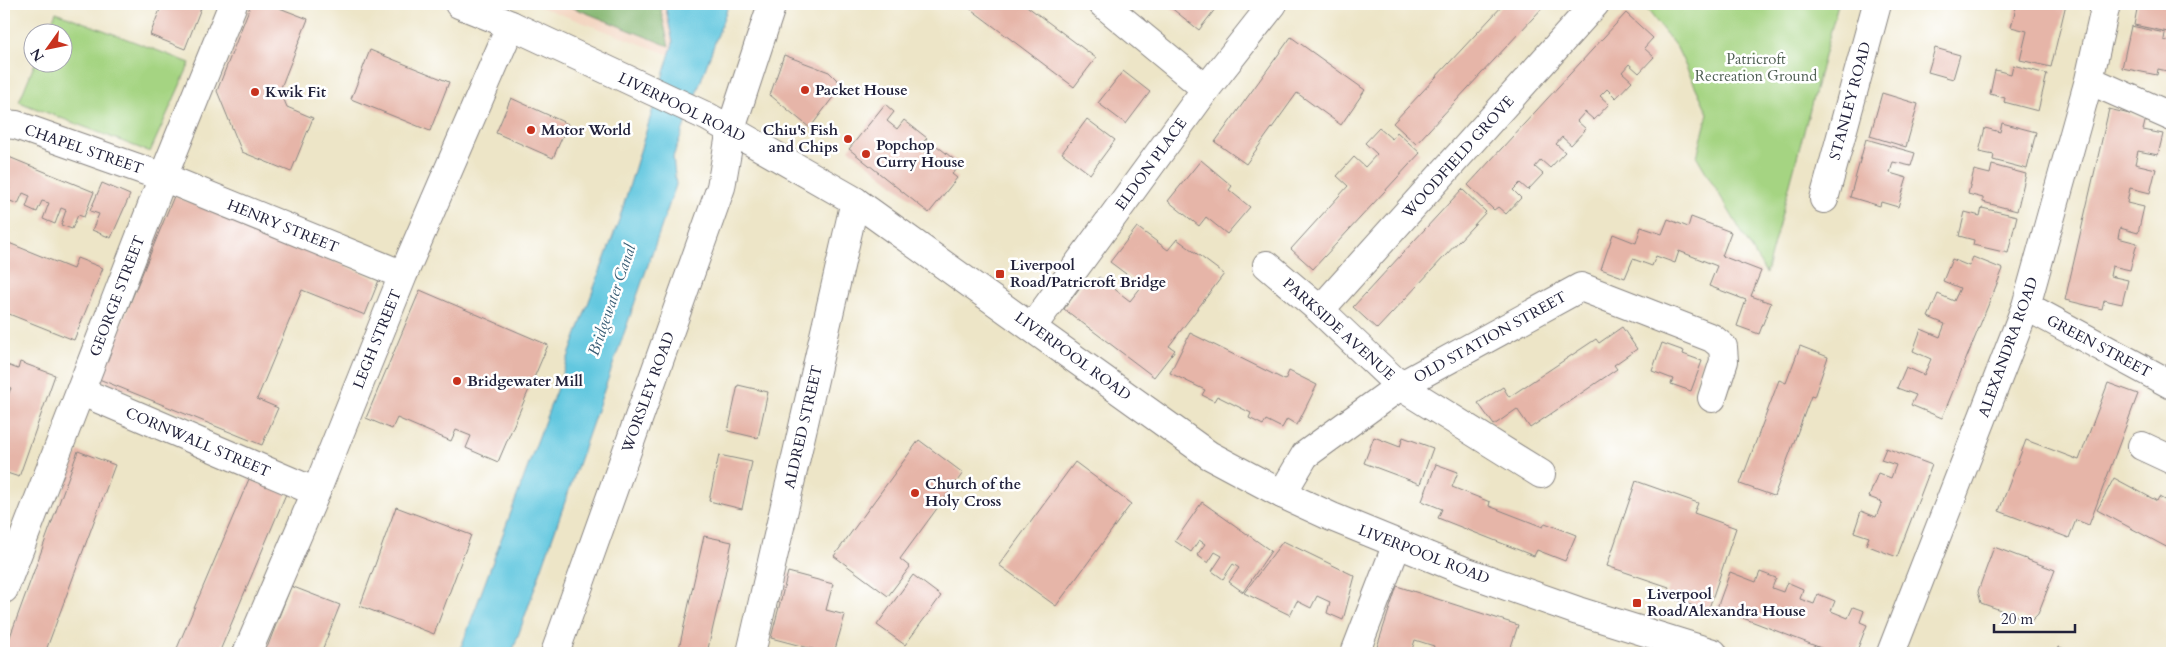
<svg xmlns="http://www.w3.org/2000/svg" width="2176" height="657" font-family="Cardo,serif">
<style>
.built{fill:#f3d4bf}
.green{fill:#a5d482;stroke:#647b5e}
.forest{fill:#84b670;stroke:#536c56}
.water{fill:#62c7df;stroke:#42748d}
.building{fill:#e6b5a8}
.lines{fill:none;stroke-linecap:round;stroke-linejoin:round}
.minor-casing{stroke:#888481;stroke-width:30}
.major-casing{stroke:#888481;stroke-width:30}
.minor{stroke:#fff;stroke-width:28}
.major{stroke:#fff;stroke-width:28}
.poi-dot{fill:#c8321e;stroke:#fff;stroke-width:2}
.labels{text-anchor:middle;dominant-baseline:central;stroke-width:5;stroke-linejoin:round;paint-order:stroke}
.park-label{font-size:15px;fill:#506054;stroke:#fff}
.poi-label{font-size:15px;font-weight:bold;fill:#22223b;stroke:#fff;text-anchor:start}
.street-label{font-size:15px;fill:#22223b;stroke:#fff}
.water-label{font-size:16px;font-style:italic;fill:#385c74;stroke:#fff}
</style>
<rect width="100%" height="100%" fill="#fff"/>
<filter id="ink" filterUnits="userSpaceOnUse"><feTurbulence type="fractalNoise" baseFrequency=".02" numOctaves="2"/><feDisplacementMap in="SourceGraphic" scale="10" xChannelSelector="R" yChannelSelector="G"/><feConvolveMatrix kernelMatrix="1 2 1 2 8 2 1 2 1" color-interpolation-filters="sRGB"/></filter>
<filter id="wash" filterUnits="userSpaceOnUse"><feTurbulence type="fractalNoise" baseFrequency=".0096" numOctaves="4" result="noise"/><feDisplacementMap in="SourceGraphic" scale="20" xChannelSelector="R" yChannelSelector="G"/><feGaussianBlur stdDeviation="1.12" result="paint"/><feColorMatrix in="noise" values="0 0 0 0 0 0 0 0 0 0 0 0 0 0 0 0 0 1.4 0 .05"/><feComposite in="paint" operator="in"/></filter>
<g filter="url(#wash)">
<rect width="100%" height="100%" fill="#ede5c7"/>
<path class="built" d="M533,4H667L666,9L673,43L670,55Z"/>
<path class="green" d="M1643,4H1838L1766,273L1697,157L1708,113L1677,48Z
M56,12L190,63L150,152L19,102L35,63L62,62V32H48Z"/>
<path class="forest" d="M570,4H664L661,11L669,46L569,6Z"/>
<path class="water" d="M667,4H729L673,157L676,185L512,653H459L619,220L673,43L666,9Z"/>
<g id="blocks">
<path class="building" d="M162,4H189L201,8L185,49L150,35Z
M251,4H269L308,19L280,90L287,107L313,118L291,172L242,152L217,91Z
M964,4H1024L1096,58L1074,87Z
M1172,4H1219L1199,30L1170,7Z
M1504,4H1546L1416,144L1393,123Z
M2017,4H2066L2051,67L2020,60L2027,31L2011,27Z
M2138,4H2172V26H2170L2168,32L2134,25Z
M1626,13L1653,38L1644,48L1654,57L1639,73L1629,64L1622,72L1632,81L1616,98L1607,89L1600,96L1609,104L1594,120L1585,112L1577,121L1586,129L1571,145L1562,137L1556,144L1565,152L1550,168L1541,160L1535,167L1543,174L1528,190L1520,183L1513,190L1521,198L1506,214L1498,207L1494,210L1468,185Z
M2131,26L2165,33L2164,40L2172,42V72L2158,69L2157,75L2122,68Z
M1291,37L1365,90L1341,125L1297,93L1246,164L1215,142Z
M1935,48L1960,55L1953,79L1928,72Z
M370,50L449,82L430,131L351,99Z
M784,55L829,72L842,85L810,128L770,95Z
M2013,65L2047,74L2038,111L2004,102L2005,98L1990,94L1995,70L2011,74Z
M1123,71L1150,92L1126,124L1098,103Z
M1882,93L1918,104L1906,147L1870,136Z
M511,98L568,124L553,158L496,133Z
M885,104L894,112L887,121L897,129L904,120L927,138L919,147L929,155L937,146L960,164L952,174L957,178L929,213L849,149Z
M2109,109L2146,118L2143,130L2163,134L2158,155L2138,151L2135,164L2156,169L2150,193L2130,188L2127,203L2144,207L2138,233L2120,228L2118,238L2137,243L2130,270L2112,266L2110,276L2128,280L2122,304L2104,300L2102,309L2065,300Z
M1087,119L1115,140L1090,174L1062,153Z
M2002,123L2036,132L2027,169L1993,160L1994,155L1979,152L1985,128L2000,132Z
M1379,128L1392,139L1397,132L1420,153L1313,269L1291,249L1348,186L1337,176L1354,157L1365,167L1377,154L1365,143Z
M1866,139L1915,153L1911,166L1893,162L1890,173L1907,178L1898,207L1881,202L1880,206L1850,197Z
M4,155L94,192L84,217L78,215L72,229L61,225L66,210L61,208L55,224L43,219L49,203L42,201L37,212L26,207L30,196L23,193L18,204L5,199L10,188L4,185Z
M1201,160L1232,186L1229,190L1250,207L1227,234L1206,217L1199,226L1168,201Z
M1992,165L2026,174L2017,211L1983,202V198L1968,194L1974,170L1990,174Z
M102,183L130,195L111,238L92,230L99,214L90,211Z
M1462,189L1486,212L1377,329L1353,307Z
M174,196L379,280L365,315L302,290L257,399L278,408L262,445L99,379Z
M1982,208L2017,216L2008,253L1973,245L1974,240L1959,236L1965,212L1980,216Z
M1691,217L1731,232L1722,256L1761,271L1751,296L1771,303L1759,334L1737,326L1746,300L1709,286L1717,266L1679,251L1675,263L1656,256L1652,266L1633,259L1625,278L1601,269L1613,234L1636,243L1641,227L1662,234L1668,219L1688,227Z
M1137,227L1168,250L1177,239L1224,274L1169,346L1175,350L1154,377L1064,309L1084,282L1091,287L1099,277L1130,301L1142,286L1110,262Z
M4,241L73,269L77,258L103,268L74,340L4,312Z
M1973,257L2003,269L1942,418L1911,405L1916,395L1897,388L1906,367L1924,375L1931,359L1913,351L1921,329L1940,337L1945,324L1928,317L1938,294L1954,301L1960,288L1943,281L1952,259L1969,266Z
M420,290L548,345L498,462L466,448L471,436L456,430L451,441L397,418L392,429L366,418Z
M1622,327L1637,349L1614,365L1617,369L1530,428L1517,409L1494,425L1478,403L1503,387L1509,397L1596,339L1599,343Z
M1190,333L1285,380L1289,371L1317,385L1297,425L1287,419L1282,428L1266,420L1263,425L1249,418L1251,413L1217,396L1214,401L1202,395L1205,390L1170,373Z
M1662,343L1684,351L1683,354L1702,361L1691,391L1671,384L1673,379L1652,371Z
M1800,346L1828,357L1814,397L1811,396L1774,496L1740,484L1779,380L1786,383Z
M20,362L55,375L19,477L4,472V399L6,400L11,388L4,386V373L7,365L18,369Z
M2108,383L2138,394L2089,525L2076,520L2069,538L1999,511L2026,440L2079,460Z
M738,385L768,392L758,438L728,431Z
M1374,437L1400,447L1403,437L1433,448L1420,484L1364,463Z
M919,440L963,473L900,559L910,567L888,596L834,556Z
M1886,448L1932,465L1897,557L1866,545L1869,537L1854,532L1861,511L1876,517L1882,502L1869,497L1878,473L1891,478L1896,465L1881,460Z
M78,451L115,465L45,653H4Z
M719,455L752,462L742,509L709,501Z
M1075,462L1131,504L1056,606L999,565Z
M1436,464L1458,472L1452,487L1490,502L1489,506L1543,527L1545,523L1576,535L1565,561L1537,550L1534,556L1438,518L1442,509L1422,501Z
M2114,478L2157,501L2159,497L2172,504V550L2097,510Z
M249,479L286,494L219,653H175Z
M1636,481L1698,503L1694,513L1736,528L1708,611L1666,596L1669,587L1607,566Z
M1202,502L1271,551L1243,592L1229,582L1239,568L1233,564L1223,579L1212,571L1222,556L1215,552L1208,563L1197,555L1205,544L1199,540L1191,552L1175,541Z
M396,507L471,535L434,634L360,606Z
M704,536L732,542L722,588L707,653H678Z
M1283,541L1355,576L1343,620L1327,613L1330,602L1317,596L1311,608L1297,601L1290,615L1244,593Z
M1994,547L2055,570L2038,614L2031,621L1981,603L1978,591Z
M788,572L833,584L826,610L845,615L834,653H828L771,638Z
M1730,572L1756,582L1760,572L1776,578L1772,588L1783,592L1787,582L1803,589L1800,599L1814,604L1818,594L1835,601L1831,611L1848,618L1853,607L1864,611L1860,622L1867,625L1856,653H1834L1717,608Z
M913,575L941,596L905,645L877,625Z
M291,586L340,605L321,653H265Z
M1397,586L1518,625L1509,653L1451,652L1450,653H1432L1434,646L1415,640L1411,653H1375Z
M2059,647L2077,653H2057Z"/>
</g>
</g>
<g filter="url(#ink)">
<use href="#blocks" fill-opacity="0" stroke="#888481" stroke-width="1"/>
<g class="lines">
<g class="minor-casing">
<path id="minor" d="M1103,4L1206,89
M2089,80L2172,117
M4,124L16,125L163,177L403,275
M1824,199L1877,4
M1267,265L1320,310L1400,386L1305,455L1282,494
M2026,306L2172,385
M1320,310L1595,4
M1032,327L1206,89L1273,4
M80,391L316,492
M2142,446L2172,460
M1541,474L1400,386L1581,287L1712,338L1723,347L1724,361L1712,398
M4,589L163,177L233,4
M247,653L316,492L403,275L511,25
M751,653L855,201
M1355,653L1397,544
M1891,653L2026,306L2089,80L2106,4"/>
</g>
<g class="major-casing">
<path id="major" d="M459,4L511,25L708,117L855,201L1209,455L1282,494L1332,517L1467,572L1578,611L1713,653
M555,653L721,187L731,129L772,4"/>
</g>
<use href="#minor" class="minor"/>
<use href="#major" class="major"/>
</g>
</g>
<g class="poi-dot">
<circle cx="805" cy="90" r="5"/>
<circle cx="255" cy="92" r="5"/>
<circle cx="531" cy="130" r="5"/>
<circle cx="848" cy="139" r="5"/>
<circle cx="866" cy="154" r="5"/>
<rect x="995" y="269" width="10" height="10" rx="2.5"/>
<circle cx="457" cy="381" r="5"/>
<circle cx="915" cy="493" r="5"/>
<rect x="1632" y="598" width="10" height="10" rx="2.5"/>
</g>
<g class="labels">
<g class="park-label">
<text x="1756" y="59">Patricroft<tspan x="1756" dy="17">Recreation Ground</tspan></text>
</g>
<g class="poi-label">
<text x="815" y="90">Packet House</text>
<text x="265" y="92">Kwik Fit</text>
<text x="541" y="130">Motor World</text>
<text x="838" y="130" text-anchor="end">Chiu's Fish<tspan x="838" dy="17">and Chips</tspan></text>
<text x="876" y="145">Popchop<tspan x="876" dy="17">Curry House</tspan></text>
<text x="1010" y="265">Liverpool<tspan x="1010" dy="17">Road/Patricroft Bridge</tspan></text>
<text x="467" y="381">Bridgewater Mill</text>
<text x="925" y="484">Church of the<tspan x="925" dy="17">Holy Cross</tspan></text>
<text x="1647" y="594">Liverpool<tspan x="1647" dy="17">Road/Alexandra House</tspan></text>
</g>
<g class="street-label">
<text transform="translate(1850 101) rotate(-75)">STANLEY ROAD</text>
<text transform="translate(682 107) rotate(26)">LIVERPOOL ROAD</text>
<text transform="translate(84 149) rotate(19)">CHAPEL STREET</text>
<text transform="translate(1458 157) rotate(-48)">WOODFIELD GROVE</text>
<text transform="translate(1151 164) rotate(-54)">ELDON PLACE</text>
<text transform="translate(283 226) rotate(22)">HENRY STREET</text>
<text transform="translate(117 296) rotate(-69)">GEORGE STREET</text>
<text transform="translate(1339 329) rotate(42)">PARKSIDE AVENUE</text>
<text transform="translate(1490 337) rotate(-29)">OLD STATION STREET</text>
<text transform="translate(377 339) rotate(-68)">LEGH STREET</text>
<text transform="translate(2099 346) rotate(28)">GREEN STREET</text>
<text transform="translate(2008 347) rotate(-70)">ALEXANDRA ROAD</text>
<text transform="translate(1073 356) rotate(36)">LIVERPOOL ROAD</text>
<text transform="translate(648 392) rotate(-70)">WORSLEY ROAD</text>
<text transform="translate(803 427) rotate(-77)">ALDRED STREET</text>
<text transform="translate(198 442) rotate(23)">CORNWALL STREET</text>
<text transform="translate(1424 554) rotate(21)">LIVERPOOL ROAD</text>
</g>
<g class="water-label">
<text transform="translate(612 300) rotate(-71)">Bridgewater Canal</text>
</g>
</g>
<rect width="2176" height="657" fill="none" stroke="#fff" stroke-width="20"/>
<g transform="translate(48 48) rotate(237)"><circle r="24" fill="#ffffff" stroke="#a7a7b1"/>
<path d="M0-4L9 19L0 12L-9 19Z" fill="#c8321e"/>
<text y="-8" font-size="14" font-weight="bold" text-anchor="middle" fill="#22223b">N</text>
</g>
<path d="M1994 624v8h81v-8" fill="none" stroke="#22223b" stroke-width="2.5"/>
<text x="2001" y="624" font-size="15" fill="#22223b" stroke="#ffffff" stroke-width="4" paint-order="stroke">20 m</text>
</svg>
